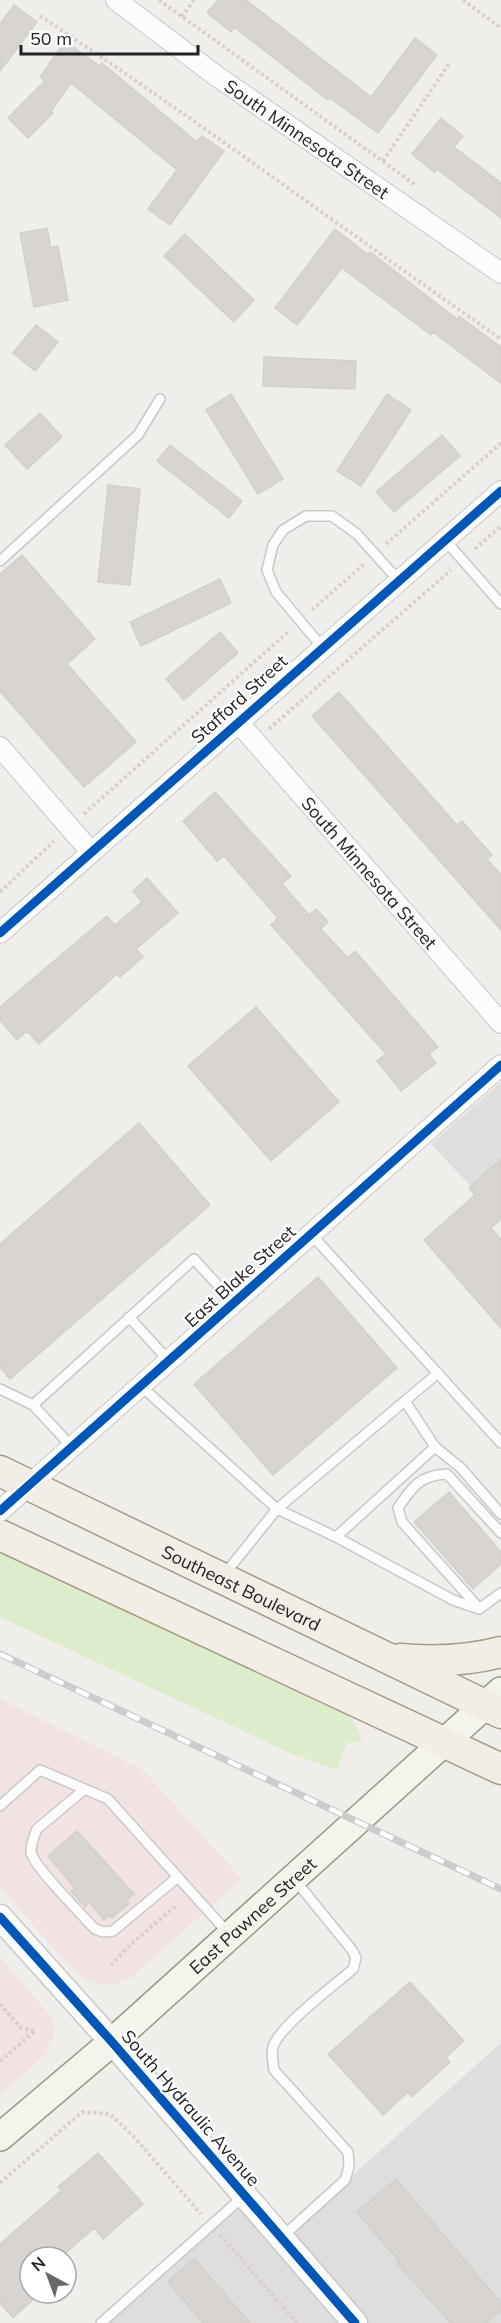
<svg xmlns="http://www.w3.org/2000/svg" width="501" height="2323" font-family="Mulish,sans-serif">
<style>
.residential{fill:#dfdedc}
.commercial{fill:#f1e3e1}
.grass{fill:#ddeccb}
.building{fill:#d7d4d2;stroke:#d3d0cc;stroke-width:1.5}
.lines{fill:none;stroke-linecap:round;stroke-linejoin:round}
.service-casing{stroke:#c9c8c7;stroke-width:12}
.minor-casing{stroke:#c9c8c7;stroke-width:22}
.tertiary-casing{stroke:#c9c8c7;stroke-width:27}
.secondary-casing{stroke:#999a82;stroke-width:30}
.primary-casing{stroke:#a79c86;stroke-width:33}
.path{stroke:#dccecd;stroke-width:4;stroke-dasharray:3 3;stroke-linecap:butt}
.service{stroke:#fdfcfc;stroke-width:9}
.minor{stroke:#fdfcfc;stroke-width:20}
.tertiary{stroke:#fdfcfc;stroke-width:24}
.secondary{stroke:#f4f4ed;stroke-width:27}
.primary{stroke:#f3ede7;stroke-width:30}
.rail-casing{stroke:#ccc;stroke-width:7}
.rail{stroke:#fff;stroke-width:4.5;stroke-dasharray:14;stroke-linecap:butt}
.cycleway-casing{stroke:#fff;stroke-width:13}
.cycleway{stroke:#0057b8;stroke-width:9}
.labels{text-anchor:middle;dominant-baseline:central;stroke-width:4.5;stroke-linejoin:round;paint-order:stroke}
.street-label{font-size:18px;fill:#222;stroke:#fff}
</style>
<rect width="100%" height="100%" fill="#f0eeeb"/>
<path class="residential" d="M501,1082V1219L431,1144Z
M501,2043V2323H100L245,2195L282,2238Z"/>
<path class="commercial" d="M0,1699L143,1770L242,1879L132,1977L115,1985L100,1984L86,1980L70,1967L0,1887Z
M0,1957L49,2014L54,2029L53,2039L43,2057L0,2095Z"/>
<path class="grass" d="M0,1548L342,1709C352,1719 359,1727 361,1742L347,1743L337,1770L292,1754L0,1617Z"/>
<path class="building" d="M218,0H246L371,97L415,38L437,55L378,133L330,98L328,100L234,27L231,32L207,13Z
M14,5L37,22L0,71V24Z
M65,41L100,66L102,63L197,142L202,136L224,151L170,225L148,209L177,170L71,83L51,111L53,113L28,138L8,118L45,81L40,77Z
M441,118L463,136L454,147L501,183V218L437,169L434,172L412,154Z
M47,228L51,248L58,246L68,300L34,307L20,233Z
M335,229L368,255L370,252L457,319L459,316L501,347V383L433,332L431,335L342,268L297,325L275,308Z
M185,234L254,300L234,322L164,256Z
M36,325L58,342L35,371L13,353Z
M264,357L356,361L355,389L263,386Z
M231,394L283,479L258,494L206,410Z
M387,394L411,410L361,486L337,471Z
M40,413L62,437L27,469L5,445Z
M442,435L460,456L394,512L376,492Z
M170,445L242,501L229,518L157,461Z
M108,485L140,489L130,585L98,582Z
M22,555L95,639L67,664L136,742L84,787L0,691V574Z
M220,579L231,603L141,646L130,622Z
M220,632L238,653L184,700L166,679Z
M339,692L457,825L462,821L492,855L487,859L501,875V930L312,716Z
M215,792L291,876L282,884L309,915L316,909L328,922L321,929L348,958L355,951L438,1047L429,1054L436,1063L401,1091L377,1061L386,1054L271,925L278,918L224,856L217,861L183,821Z
M147,878L178,913L136,949L143,957L120,977L117,974L39,1044L27,1031L17,1040L0,1020V1007L107,916L115,925L142,902L133,891Z
M256,1007L339,1102L271,1161L188,1066Z
M139,1123L210,1205L10,1379L0,1367V1244Z
M501,1159V1219L491,1228L501,1240V1328L424,1240L475,1195L469,1188Z
M318,1277L397,1368L273,1475L194,1384Z
M449,1492L501,1552V1564L473,1589L414,1522Z
M77,1831L134,1894L127,1900L129,1903L112,1918L110,1915L104,1920L89,1902L85,1907L71,1891L75,1888L48,1856Z
M410,1982L464,2041L446,2057L450,2062L412,2097L408,2092L383,2115L328,2054Z
M98,2153L143,2204L103,2239L94,2228L61,2257H30V2293H36L38,2295L13,2318L0,2303V2244L62,2190L58,2187Z
M396,2179L501,2303V2310L486,2323H451L397,2263L399,2261L357,2212Z
M194,2258L230,2300L250,2323H203L168,2282Z"/>
<g class="lines">
<g class="service-casing">
<path id="service" d="M445,540L501,604
M0,561L138,435L160,399
M322,647L276,592L267,570L273,545L283,530L306,516H332L357,534L398,580
M311,1234L501,1443
M129,1317L169,1361
M141,1386L277,1509L224,1575
M0,1389L33,1405L194,1259L234,1303
M405,1401L435,1447
M33,1405L72,1447
M336,1537L277,1509L438,1373
M478,1607L402,1522L398,1508C412,1487 420,1475 447,1474L501,1533
M479,1609L453,1600L336,1537L435,1447L461,1468L501,1514
M479,1609L501,1593
M85,1789L37,1829C34,1836 31,1844 31,1852C33,1866 83,1916 95,1929L103,1932L113,1931L178,1877
M0,1806L40,1770L108,1799L228,1933
M283,2236L345,2180L349,2167L348,2152L274,2070C273,2062 271,2054 273,2047C279,2026 335,1985 353,1969L356,1958L352,1950L295,1880
M101,2323L245,2195"/>
</g>
<g class="minor-casing">
<g id="minor">
<path id="s1" d="M116,0L215,75L501,273"/>
<path id="s2" d="M238,722L501,1023"/>
<path d="M0,747L91,852"/>
<path d="M0,933L501,491"/>
<path d="M0,1511L501,1065"/>
</g>
</g>
<g class="tertiary-casing">
<path id="tertiary" d="M0,1917L112,2042L355,2323"/>
</g>
<g class="secondary-casing">
<g id="secondary">
<path id="s3" d="M0,2137L112,2042L501,1691"/>
</g>
</g>
<g class="primary-casing">
<g id="primary">
<path id="s4" d="M0,1471L501,1713"/>
<path d="M0,1535L501,1769"/>
<path d="M400,1659C435,1662 467,1661 501,1652"/>
</g>
</g>
<path class="path" d="M159,0L417,186
M463,0L501,28
M40,16C196,119 347,232 501,339
M182,17L194,0
M383,161L449,64
M386,544L501,443
M475,549L501,526
M312,610L365,563
M269,729L451,570
M84,814L289,631
M0,892L54,841
M111,1965L131,1944L177,1905
M0,2004L20,2027L34,2031
M0,2061L35,2031
M0,2183L82,2112L110,2114L134,2137L201,2214
M220,2235L297,2323"/>
<use href="#service" class="service"/>
<use href="#minor" class="minor"/>
<use href="#tertiary" class="tertiary"/>
<use href="#secondary" class="secondary"/>
<use href="#primary" class="primary"/>
<g class="rail-casing">
<path id="rail" d="M0,1654L501,1889"/>
</g>
<use href="#rail" class="rail"/>
<g class="cycleway-casing">
<path id="cycleway" d="M0,933L501,491
M0,1511L501,1065
M0,1917L112,2042L355,2323"/>
</g>
<use href="#cycleway" class="cycleway"/>
</g>
<g class="labels">
<g class="street-label">
<text stroke="none"><textPath href="#s1" startOffset="236">South Minnesota Street</textPath></text>
<text transform="translate(239 699) rotate(-42)">Stafford Street</text>
<text stroke="none"><textPath href="#s2" startOffset="200">South Minnesota Street</textPath></text>
<text transform="translate(240 1276) rotate(-42)">East Blake Street</text>
<text stroke="none"><textPath href="#s4" startOffset="268">Southeast Boulevard</textPath></text>
<text stroke="none"><textPath href="#s3" startOffset="336">East Pawnee Street</textPath></text>
<text transform="translate(191 2108) rotate(49)">South Hydraulic Avenue</text>
</g>
</g>
<g transform="translate(48 2275) rotate(319)"><circle r="28" fill="#ffffff" stroke="#a7a7a7" stroke-width="1.5"/>
<path d="M0-4.5L10 22L0 15L-10 22Z" fill="#6a6968"/>
<text y="-9" font-size="16" font-weight="bold" text-anchor="middle" fill="#222222">N</text>
</g>
<path d="M21 45v9h177v-9" fill="none" stroke="#222222" stroke-width="3"/>
<text x="30" y="45" font-size="18" fill="#222222" stroke="#ffffff" stroke-width="4.5" paint-order="stroke">50 m</text>
</svg>
